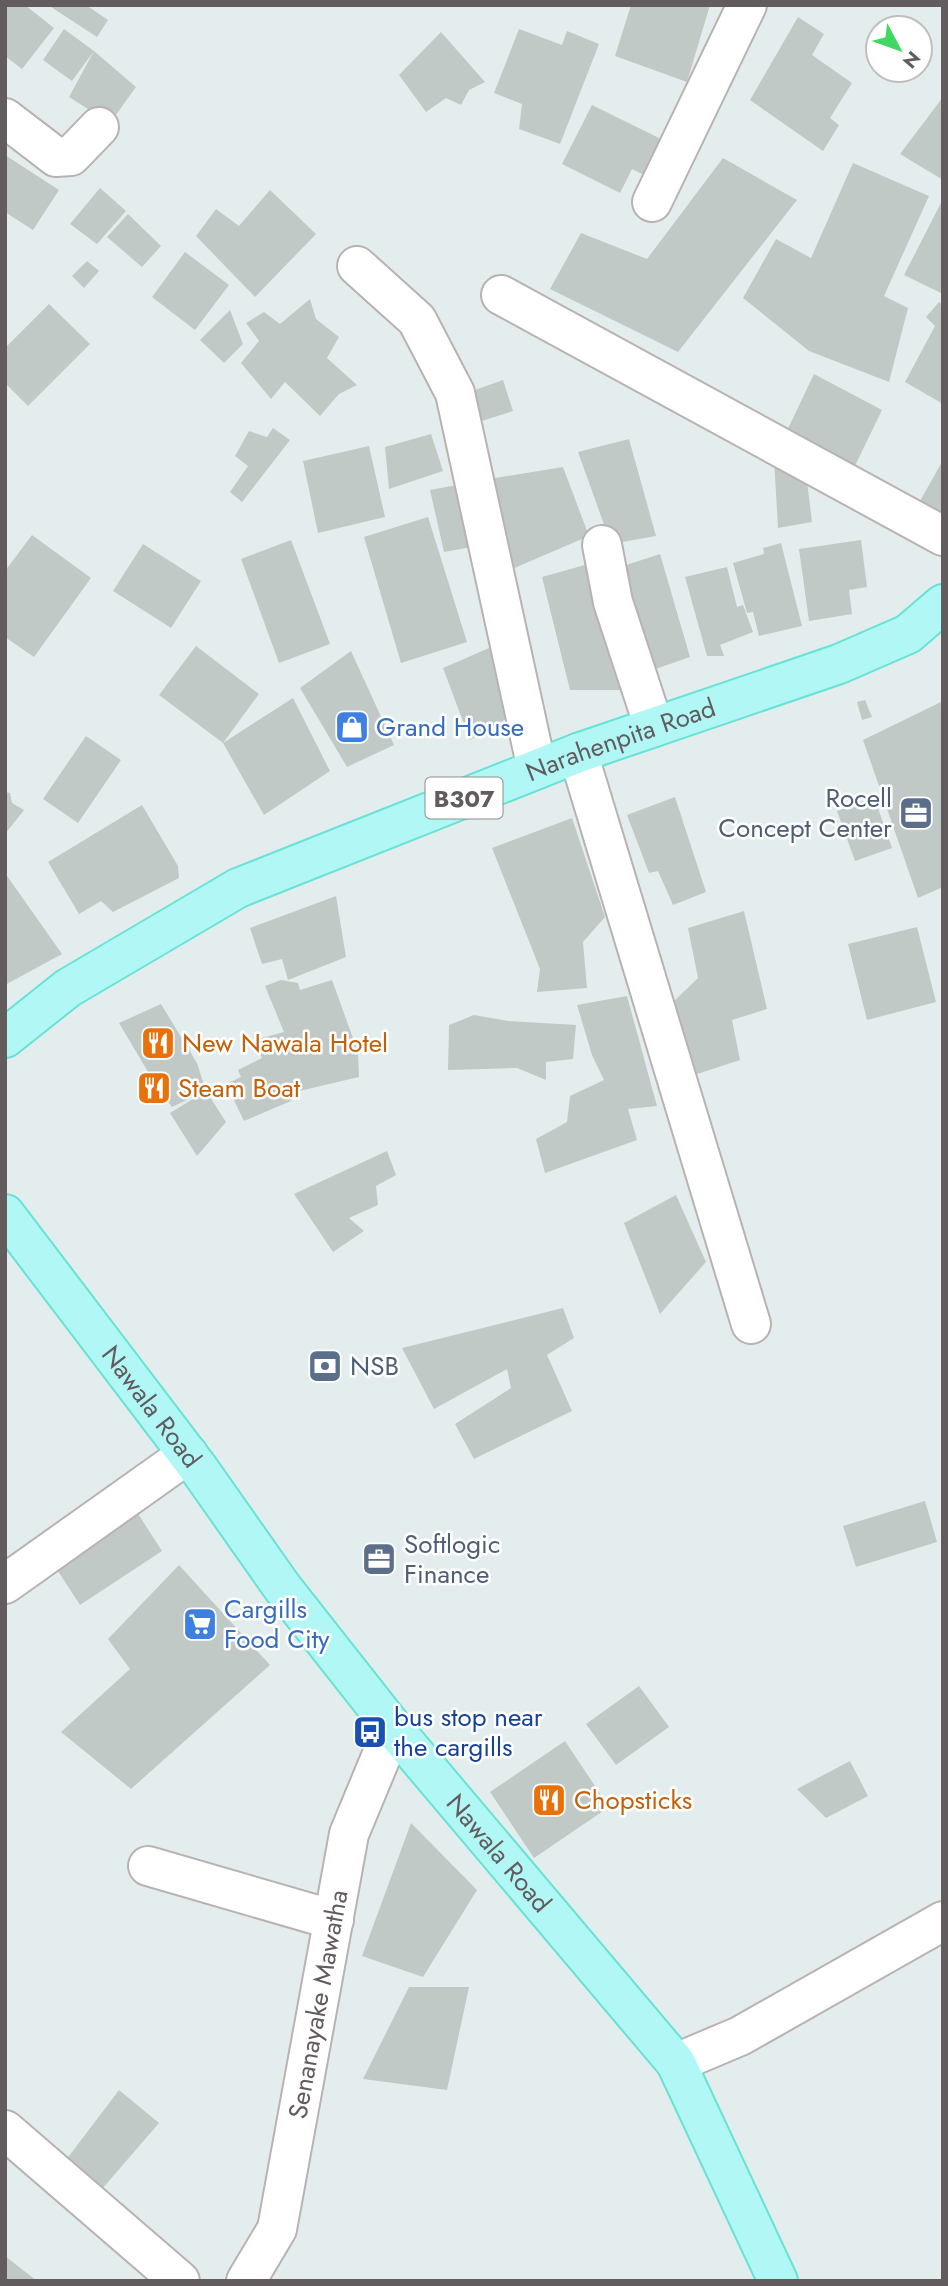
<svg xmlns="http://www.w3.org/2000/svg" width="948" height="2286" font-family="Jost,sans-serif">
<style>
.building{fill:#c1c9c7}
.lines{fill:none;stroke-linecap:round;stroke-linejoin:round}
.minor-casing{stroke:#b8b2b3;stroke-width:42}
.major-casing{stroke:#67e3d3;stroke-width:42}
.minor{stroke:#fff;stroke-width:38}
.major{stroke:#b0f7f6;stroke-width:38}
.labels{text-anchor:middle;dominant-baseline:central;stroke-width:5;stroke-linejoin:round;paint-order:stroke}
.shield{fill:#fff;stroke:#928d8e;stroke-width:2}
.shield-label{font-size:24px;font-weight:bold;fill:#635c5e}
.shop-label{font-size:26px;fill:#366cbe;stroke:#fff;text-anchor:start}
.street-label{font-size:26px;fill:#635c5e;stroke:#fff}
.service-label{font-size:26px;fill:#4e5e75;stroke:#fff;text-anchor:start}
.food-label{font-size:26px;fill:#c56008;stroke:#fff;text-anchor:start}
.transit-label{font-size:26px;fill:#164399;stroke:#fff;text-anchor:start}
</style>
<rect width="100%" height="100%" fill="#e4eded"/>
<path class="building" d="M5,5H25L54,28L22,69L5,56Z
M48,5H86L108,20L97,37Z
M631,5H710L687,82L615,56Z
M798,17L824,34L812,55L852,83L830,118L839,125L823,151L750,100Z
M64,29L94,51L136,87L110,123L69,97L94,51L72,81L43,60Z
M519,29L562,45L567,31L599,44L560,144L519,129L522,104L494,93Z
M441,32L485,82L469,90L461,105L446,98L426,112L399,75Z
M943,97V180L900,154Z
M592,105L661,139L644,175L632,169L620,193L562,164Z
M5,155L59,190L33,230L5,212Z
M723,158L797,200L678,352L550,289L581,233L647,259Z
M853,163L929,196L884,296L908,308L889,382L809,351L743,298L776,239L811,258Z
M100,188L126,211L97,244L70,224Z
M270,190L316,234L255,297L196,236L216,209L239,226Z
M943,199V294L904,275Z
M128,214L161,246L142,267L107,237Z
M185,252L229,285L195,330L152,297Z
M87,261L99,271L84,288L72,276Z
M310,299L316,319L339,337L327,358L357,385L339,394L320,416L285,382L271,399L241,363L259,341L246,323L264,312L280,324Z
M939,302L943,305V404L905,382L935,326L926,317Z
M49,304L90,344L28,406L5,383V348Z
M230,310L243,344L224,363L200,340Z
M814,374L882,410L850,476L784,437Z
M503,380L513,411L479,422L469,392Z
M273,428L290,440L242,502L230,492L248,466L235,456L249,431L267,437Z
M431,434L443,471L389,489L385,447Z
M629,439L656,536L611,544L578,452Z
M369,446L385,517L318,533L303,461Z
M774,459L807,481L812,522L778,528Z
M943,460V527L915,510Z
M563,467L589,536L503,573L489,479Z
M463,484L477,546L444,552L430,490Z
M428,517L467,642L401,663L364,537Z
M32,535L91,578L34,657L5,637V571Z
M291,540L330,644L279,663L241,559Z
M861,540L867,587L849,590L852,614L809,621L799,549Z
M781,543L802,626L759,636L753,612L747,613L733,563L764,554L763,548Z
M143,544L201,581L171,628L113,591Z
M660,554L690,657L644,673L608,571Z
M592,563L624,690H570L542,577Z
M727,567L737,607L743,605L753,632L720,645L724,656H707L685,577Z
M496,645L520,711L470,740L443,668Z
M196,646L259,694L223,743L159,695Z
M351,651L394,745L347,767L300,688Z
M293,698L330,771L264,815L223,743Z
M865,700L872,717L862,720L857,702Z
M943,701V887L918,898L863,740Z
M86,736L121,760L78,823L43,799Z
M5,792L10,793L12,803L24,810L5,834Z
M675,797L706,892L673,905L658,871L649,873L627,815Z
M874,797L892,848L855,861L837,811Z
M142,805L178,866L179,878L113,912L101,901L79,914L48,862Z
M572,818L605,917L583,942L587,988L537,992L540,969L492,848Z
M5,873L62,954L5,985Z
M336,896L346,957L288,980L282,959L262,964L250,928Z
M744,911L767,1009L732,1020L740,1060L688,1077L667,1008L698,978L688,928Z
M917,927L936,1002L867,1020L848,944Z
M281,980L298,983L300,990L332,980L358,1052L359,1077L295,1092L291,1101L244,1121L226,1084L241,1077L238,1070L262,1058L254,1040L284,1032L265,986Z
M627,996L657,1106L628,1109L637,1140L545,1173L536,1139L567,1122L570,1096L604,1080L592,1055L577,1005Z
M161,1004L197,1063L206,1091L172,1107L154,1082L119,1023Z
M474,1015L508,1021L576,1025L573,1059L546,1062V1080L517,1068L448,1070L449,1025Z
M206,1091L226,1122L197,1156L170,1113Z
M387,1151L396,1175L376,1186L378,1205L349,1218L364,1231L333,1252L294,1194Z
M676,1195L706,1262L660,1314L624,1223Z
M563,1308L574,1338L547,1355L572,1411L474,1459L455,1424L511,1388L507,1369L434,1409L402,1348Z
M925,1501L937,1542L856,1567L843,1526Z
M131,1503L162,1551L80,1605L49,1557Z
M179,1565L270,1665L131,1789L61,1732L130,1669L108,1639Z
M639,1686L669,1727L616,1765L586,1724Z
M565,1741L609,1807L534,1858L490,1792Z
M850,1761L868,1796L826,1818L797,1789Z
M411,1823L477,1890L423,1977L362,1956Z
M409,1987H469L447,2090L363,2079Z
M119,2090L159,2123L102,2189L66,2160Z
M5,2256L37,2281H5Z"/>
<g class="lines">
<g class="minor-casing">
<g id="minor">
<path d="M5,118L56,157L71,156L99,127"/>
<path d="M652,202L747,5"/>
<path d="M357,266L417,320L455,393L537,769"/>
<path d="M501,295L943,536"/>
<path d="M602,545L613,602L654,727"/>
<path d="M578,753L751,1324"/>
<path d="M5,1584L188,1454"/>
<path d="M148,1866L334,1920"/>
<path d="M676,2063L740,2036L943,1921"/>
<path d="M5,2130L180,2281"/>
<path id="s1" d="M246,2281L277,2229L349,1834L393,1728"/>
</g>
</g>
<g class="major-casing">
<g id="major">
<path id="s2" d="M5,1038L68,988L238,888L578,753L839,664L908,634L943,604"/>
<path id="s3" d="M5,1214L199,1469L282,1587L393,1728L676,2063L778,2281"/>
</g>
</g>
<use href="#minor" class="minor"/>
<use href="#major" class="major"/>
</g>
<defs>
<g id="shop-square" transform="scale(1.75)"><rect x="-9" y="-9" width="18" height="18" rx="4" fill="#3f7fe0" stroke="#fff"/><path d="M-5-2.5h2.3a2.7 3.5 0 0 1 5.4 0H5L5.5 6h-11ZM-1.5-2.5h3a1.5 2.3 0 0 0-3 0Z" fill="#fff"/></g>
<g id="office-square" transform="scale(1.75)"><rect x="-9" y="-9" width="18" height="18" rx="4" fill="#5c6f8a" stroke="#fff"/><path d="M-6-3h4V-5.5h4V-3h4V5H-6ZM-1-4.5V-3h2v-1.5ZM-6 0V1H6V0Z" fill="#fff"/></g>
<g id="restaurant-square" transform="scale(1.75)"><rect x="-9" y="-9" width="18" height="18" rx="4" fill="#e8710a" stroke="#fff"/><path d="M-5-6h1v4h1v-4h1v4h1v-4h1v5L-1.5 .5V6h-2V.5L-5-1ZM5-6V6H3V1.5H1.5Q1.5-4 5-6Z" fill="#fff"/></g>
<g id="bank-square" transform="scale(1.75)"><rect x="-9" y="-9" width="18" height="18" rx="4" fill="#5c6f8a" stroke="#fff"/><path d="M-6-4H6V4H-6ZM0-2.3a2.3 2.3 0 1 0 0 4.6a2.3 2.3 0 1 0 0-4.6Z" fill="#fff"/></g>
<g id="supermarket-square" transform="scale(1.75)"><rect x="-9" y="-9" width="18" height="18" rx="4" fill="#3f7fe0" stroke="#fff"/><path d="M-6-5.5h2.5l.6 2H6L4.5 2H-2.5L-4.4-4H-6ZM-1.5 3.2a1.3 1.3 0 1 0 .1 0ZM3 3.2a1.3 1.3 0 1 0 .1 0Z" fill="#fff"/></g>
<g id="bus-square" transform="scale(1.75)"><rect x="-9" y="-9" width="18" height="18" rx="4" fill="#1a4fb4" stroke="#fff"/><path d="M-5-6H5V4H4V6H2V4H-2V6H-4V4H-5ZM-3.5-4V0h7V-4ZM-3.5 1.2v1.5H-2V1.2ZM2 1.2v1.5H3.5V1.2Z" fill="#fff"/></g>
</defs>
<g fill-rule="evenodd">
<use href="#shop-square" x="352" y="727"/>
<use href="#office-square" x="916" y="813"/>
<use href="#restaurant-square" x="158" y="1043"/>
<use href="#restaurant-square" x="154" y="1088"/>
<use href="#bank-square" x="325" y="1366"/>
<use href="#office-square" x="379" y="1559"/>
<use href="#supermarket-square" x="200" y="1624"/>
<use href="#bus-square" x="370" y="1732"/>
<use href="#restaurant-square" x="549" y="1800"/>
</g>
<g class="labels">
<rect class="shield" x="425.5" y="777.5" width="77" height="41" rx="5"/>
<g class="shield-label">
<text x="464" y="798">B307</text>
</g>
<g class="shop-label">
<text x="376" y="727">Grand House</text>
<text x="224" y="1609">Cargills<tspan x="224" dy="30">Food City</tspan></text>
</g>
<g class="street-label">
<text stroke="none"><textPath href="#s2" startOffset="688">Narahenpita Road</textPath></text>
<text stroke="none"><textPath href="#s3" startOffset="242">Nawala Road</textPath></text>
<text stroke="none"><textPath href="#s3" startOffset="808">Nawala Road</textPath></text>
<text stroke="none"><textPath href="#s1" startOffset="289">Senanayake Mawatha</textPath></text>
</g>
<g class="service-label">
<text x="892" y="798" text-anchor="end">Rocell<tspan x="892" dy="30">Concept Center</tspan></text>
<text x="350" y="1366">NSB</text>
<text x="404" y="1544">Softlogic<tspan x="404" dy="30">Finance</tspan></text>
</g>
<g class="food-label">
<text x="182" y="1043">New Nawala Hotel</text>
<text x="178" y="1088">Steam Boat</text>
<text x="574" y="1800">Chopsticks</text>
</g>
<g class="transit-label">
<text x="394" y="1717">bus stop near<tspan x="394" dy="30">the cargills</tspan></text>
</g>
</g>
<rect width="948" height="2286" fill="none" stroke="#635c5e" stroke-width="14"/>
<g transform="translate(899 49) rotate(131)"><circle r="33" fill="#ffffff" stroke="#c1bebf" stroke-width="2"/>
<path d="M0-5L12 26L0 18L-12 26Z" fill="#40d862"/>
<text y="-10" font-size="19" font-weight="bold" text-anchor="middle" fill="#635c5e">N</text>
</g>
</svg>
